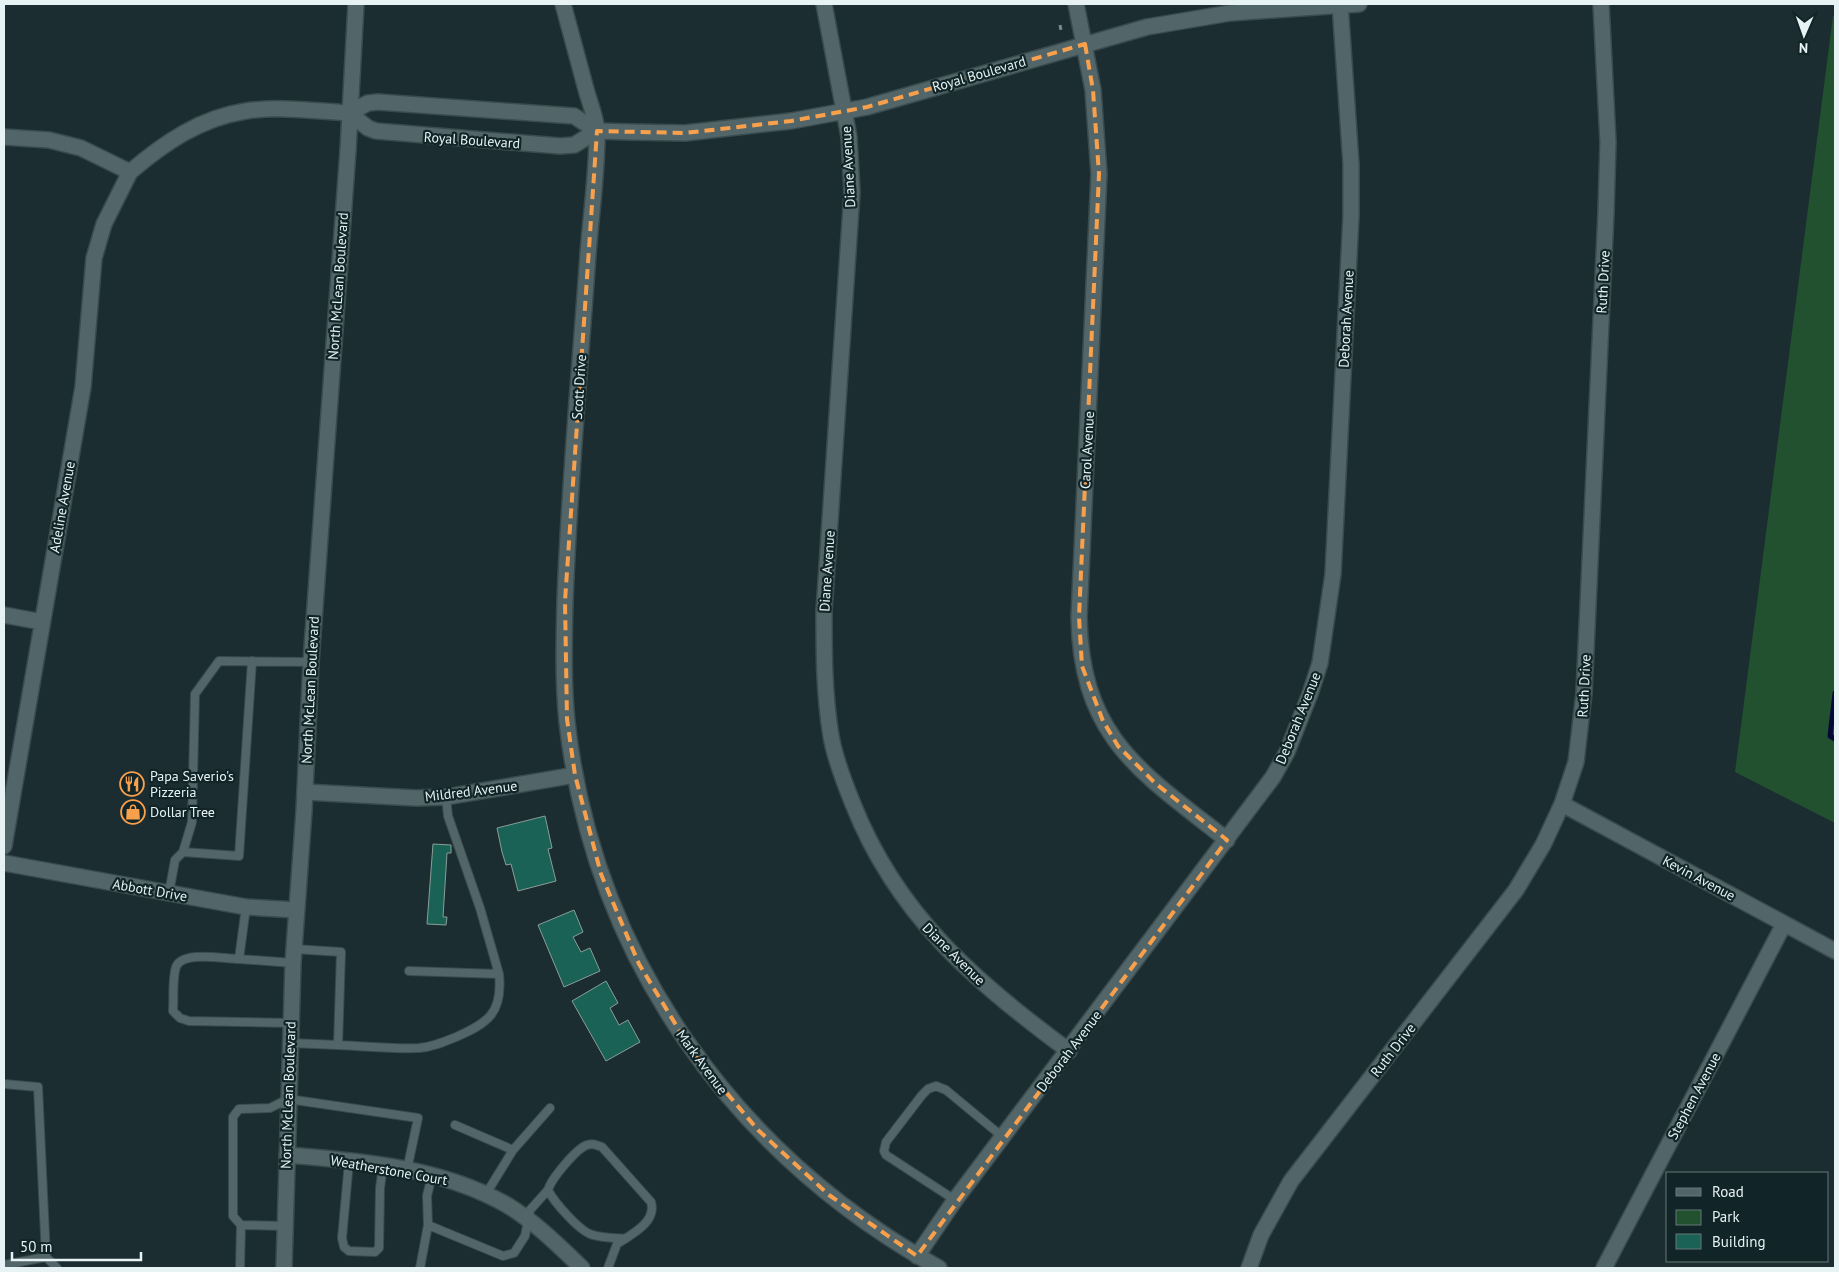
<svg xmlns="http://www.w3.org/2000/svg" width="1839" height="1272" font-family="'PT Sans',sans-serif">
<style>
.green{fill:#21512e}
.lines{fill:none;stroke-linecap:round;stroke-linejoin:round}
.stream{stroke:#040937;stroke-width:5}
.building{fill:#1b6256;stroke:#899e99}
.lane-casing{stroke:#3a4b4d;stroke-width:10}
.street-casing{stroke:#3a4b4d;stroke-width:18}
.secondary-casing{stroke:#3a4b4d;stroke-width:18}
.path{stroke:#79888b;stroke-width:3;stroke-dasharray:5 2.5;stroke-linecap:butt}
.lane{stroke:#52666a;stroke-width:8}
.street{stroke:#52666a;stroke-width:15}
.secondary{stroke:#52666a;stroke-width:15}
.marked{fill:none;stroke:#f9a04c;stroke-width:4;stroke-dasharray:10 6;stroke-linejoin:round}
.labels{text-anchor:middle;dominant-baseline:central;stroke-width:4.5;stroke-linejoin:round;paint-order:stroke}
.street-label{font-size:14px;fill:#e6f2f4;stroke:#112427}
.poi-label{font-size:14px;fill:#e6f2f4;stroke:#112427;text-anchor:start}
</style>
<rect width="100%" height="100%" fill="#1b2d31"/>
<path class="green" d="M1833,16H1835V823L1735,772Z"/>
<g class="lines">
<path class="stream" d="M1835,693L1830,736L1835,739"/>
</g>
<path class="building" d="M545,816L552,848L548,849L556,881L518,891L511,864L506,865L502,852L497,828Z
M433,844L451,845V853H447L443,917H447L446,925L427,924Z
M574,910L583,932L573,937L581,952L590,948L600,971L564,987L538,925Z
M606,981L618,1003L610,1008L619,1025L628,1020L640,1042L606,1061L572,1001Z"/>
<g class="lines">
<g class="lane-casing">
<path id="lane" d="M183,852L239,856L252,661
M169,893L175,860L183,852L192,822L195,694L219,661L311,662
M246,907L239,959L293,963
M239,959C224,959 182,950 176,967C172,979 174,997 173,1011L180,1018L189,1021L290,1023
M409,971L499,974
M290,1043L338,1045L341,952L294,949
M338,1045C364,1046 392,1049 419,1048C432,1047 444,1042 456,1037C488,1023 503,1013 499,974L480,908L448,816L446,797
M4,1084L38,1087L46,1257L57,1268
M455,1125L513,1150
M349,1162L342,1238L344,1247L349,1251L375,1252L379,1248L380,1188L383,1167
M432,1175L427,1196L428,1225L503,1256L514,1253L525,1236L530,1210L548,1190
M486,1194L513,1150L550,1108
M955,1200L886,1155L884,1151L886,1142L922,1095L928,1089L936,1086L946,1090L1004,1138
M285,1226L241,1225L233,1216V1117L239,1109L270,1108L288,1099L418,1118L407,1170
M4,1265L46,1257
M240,1268L241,1225
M420,1268L428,1225
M608,1268L617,1244C632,1234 657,1222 651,1202L602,1147C596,1145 593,1143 587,1145C576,1149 551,1179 548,1190C554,1202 580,1232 593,1235C603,1238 615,1238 625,1239"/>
</g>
<g class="street-casing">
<path id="street" d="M563,4C571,33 579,63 587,93C591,106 597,121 597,134C597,174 591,215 588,254C580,370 569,486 565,601C564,641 563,682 567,722C594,958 733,1153 939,1268
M824,4L849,137L852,192L824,611C824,653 824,694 831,736C835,759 844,782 853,804C897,915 975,982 1069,1051
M1076,4L1093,90L1099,174L1079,617C1081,738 1141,772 1227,840
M4,137L49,140L81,148L130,172C164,143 200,118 246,111C279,106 315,111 349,113
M4,615L42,622
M305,792L416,798L446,797L575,775
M1562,804L1835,951
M4,846L83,387L94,258L104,224L130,172
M4,863L246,907L296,910
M287,1155C361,1161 441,1167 507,1205C535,1222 559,1246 582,1268
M917,1256L955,1200L1273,777L1287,752L1310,694L1320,663L1333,574L1351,216V164L1340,4
M1249,1268L1261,1235L1291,1181L1516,890L1543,845L1562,804L1576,762L1584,693L1606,212L1608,142L1601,4
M1604,1268L1784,924"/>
</g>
<g class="secondary-casing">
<path id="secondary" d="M349,113L368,103L378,102L574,116L597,131L631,132L685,133L791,121L867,107L1147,27L1230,13L1359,4
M349,113L368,128L376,131L560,146L574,145L597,131
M284,1268L293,963L304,811L311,662L348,150L356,4"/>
</g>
<path class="path" d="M1060,25L1061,30"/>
<use href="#lane" class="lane"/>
<use href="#street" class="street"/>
<use href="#secondary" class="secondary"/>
</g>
<path class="marked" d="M1085,44L1093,90L1099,174L1079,617L1082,666L1103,721L1118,746L1155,783L1227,840L917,1256L829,1195L758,1130L693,1053L639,964L601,874L575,775L567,719L565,601L597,131L685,133L791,121L867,107Z"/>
<defs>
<g id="restaurant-ring" transform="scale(1.25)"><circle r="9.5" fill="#112427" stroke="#f9a04c" stroke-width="1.5"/><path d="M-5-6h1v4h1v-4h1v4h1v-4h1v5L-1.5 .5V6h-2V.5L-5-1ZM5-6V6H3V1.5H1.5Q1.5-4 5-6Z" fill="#f9a04c"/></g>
<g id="shop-ring" transform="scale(1.25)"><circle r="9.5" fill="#112427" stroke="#f9a04c" stroke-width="1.5"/><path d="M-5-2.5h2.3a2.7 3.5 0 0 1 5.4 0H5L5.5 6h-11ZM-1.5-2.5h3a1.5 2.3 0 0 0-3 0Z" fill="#f9a04c"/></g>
</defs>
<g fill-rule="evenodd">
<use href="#restaurant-ring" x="132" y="784"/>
<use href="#shop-ring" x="133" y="812"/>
</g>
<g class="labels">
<g class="street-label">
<text transform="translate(979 74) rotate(-16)">Royal Boulevard</text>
<text transform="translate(472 140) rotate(4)">Royal Boulevard</text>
<text transform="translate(848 167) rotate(-93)">Diane Avenue</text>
<text transform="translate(1603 282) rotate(-87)">Ruth Drive</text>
<text transform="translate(338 286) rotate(-86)">North McLean Boulevard</text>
<text transform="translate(1346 319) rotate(-87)">Deborah Avenue</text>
<text transform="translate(579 387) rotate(-86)">Scott Drive</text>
<text transform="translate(1087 450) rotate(-87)">Carol Avenue</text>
<text transform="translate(62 507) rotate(-80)">Adeline Avenue</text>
<text transform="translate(827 571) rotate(-86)">Diane Avenue</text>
<text transform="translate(1584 686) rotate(-87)">Ruth Drive</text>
<text transform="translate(310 690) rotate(-87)">North McLean Boulevard</text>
<text transform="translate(1298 718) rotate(-68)">Deborah Avenue</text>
<text transform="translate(471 791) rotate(-7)">Mildred Avenue</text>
<text transform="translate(1699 878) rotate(28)">Kevin Avenue</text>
<text transform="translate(150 890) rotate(10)">Abbott Drive</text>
<text transform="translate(954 954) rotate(45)">Diane Avenue</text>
<text transform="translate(1393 1050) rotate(-52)">Ruth Drive</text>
<text transform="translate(1069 1051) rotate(-53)">Deborah Avenue</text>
<text transform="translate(702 1062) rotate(54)">Mark Avenue</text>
<text transform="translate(288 1095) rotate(-88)">North McLean Boulevard</text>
<text transform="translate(1694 1096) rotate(-62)">Stephen Avenue</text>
<text transform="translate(389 1170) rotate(10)">Weatherstone Court</text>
</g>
<g class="poi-label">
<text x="150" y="776">Papa Saverio's<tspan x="150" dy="16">Pizzeria</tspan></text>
<text x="150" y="812">Dollar Tree</text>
</g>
</g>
<rect width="1839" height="1272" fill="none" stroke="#e6f2f4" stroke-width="10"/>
<rect x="1666" y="1172" width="162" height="90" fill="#112427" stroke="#667679"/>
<rect x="1676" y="1188" width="25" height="8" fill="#52666a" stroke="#667679"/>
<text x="1712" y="1197" font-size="15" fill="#e6f2f4">Road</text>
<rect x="1676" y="1210" width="25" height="15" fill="#21512e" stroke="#667679"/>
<text x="1712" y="1222" font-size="15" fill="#e6f2f4">Park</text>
<rect x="1676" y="1234" width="25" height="15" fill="#1b6256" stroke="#667679"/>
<text x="1712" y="1247" font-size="15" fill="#e6f2f4">Building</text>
<g transform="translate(1804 35) rotate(182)" stroke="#112427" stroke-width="4" paint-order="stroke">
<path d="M0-4L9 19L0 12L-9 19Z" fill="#e6f2f4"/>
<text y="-8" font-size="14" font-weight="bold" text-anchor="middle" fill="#e6f2f4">N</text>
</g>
<path d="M12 1252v8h129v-8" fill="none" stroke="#e6f2f4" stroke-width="2.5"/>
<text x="20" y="1252" font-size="15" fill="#e6f2f4" stroke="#112427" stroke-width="4" paint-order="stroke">50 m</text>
</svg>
